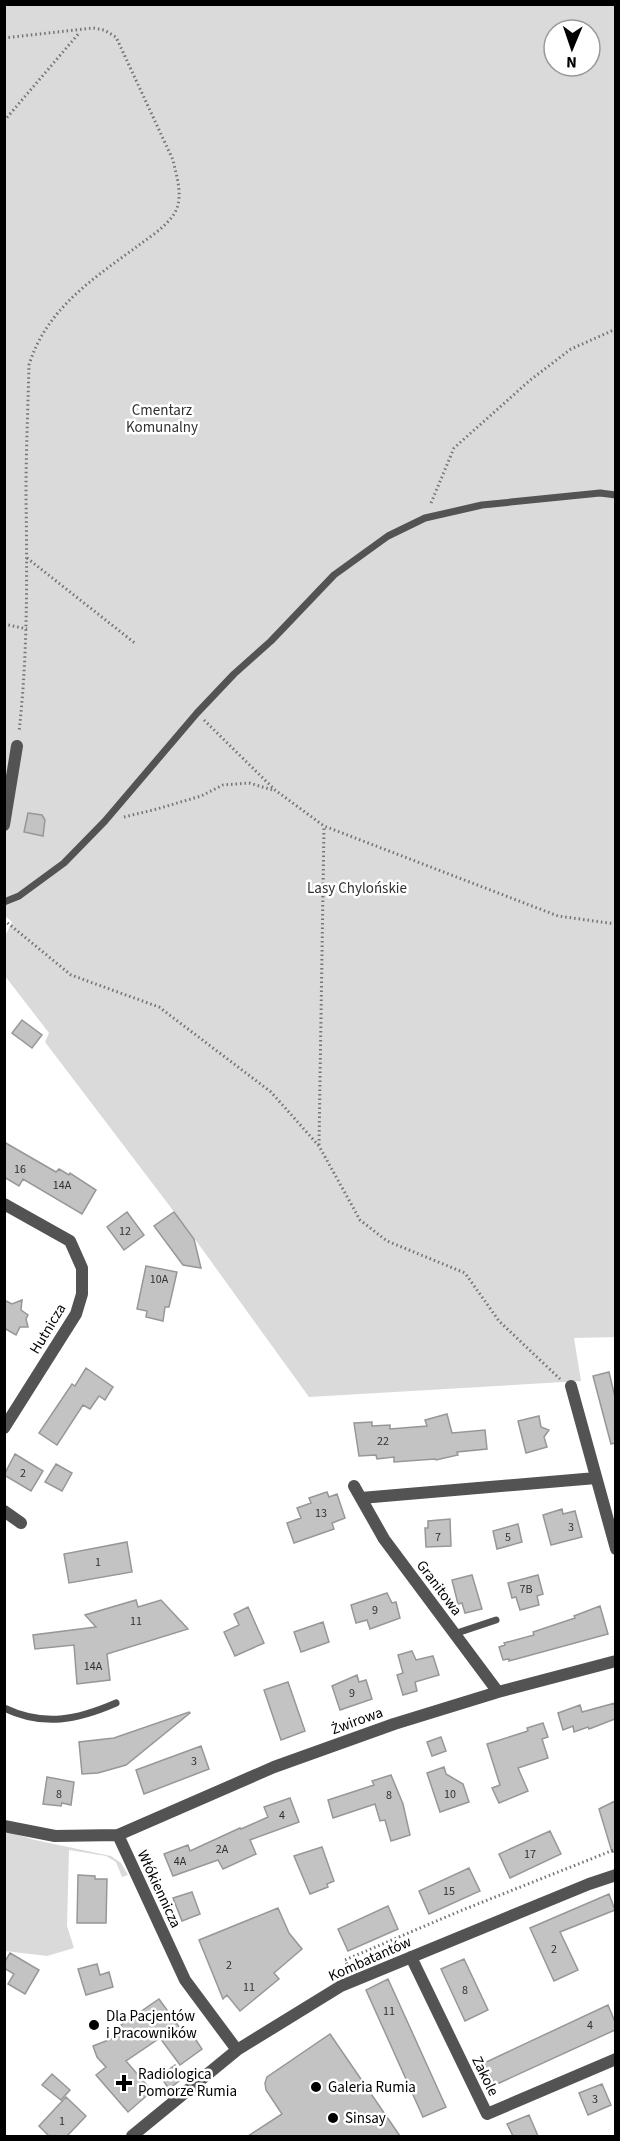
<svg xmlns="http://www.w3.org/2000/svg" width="620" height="2141" font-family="'Source Sans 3',sans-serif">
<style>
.green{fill:#dadada;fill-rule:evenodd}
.building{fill:#c3c3c3;stroke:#979797;stroke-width:1.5}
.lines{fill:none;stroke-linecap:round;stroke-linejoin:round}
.path{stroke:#757575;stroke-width:3;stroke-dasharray:1.5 3;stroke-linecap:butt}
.service{stroke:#535353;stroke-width:7}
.minor{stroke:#535353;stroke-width:12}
.poi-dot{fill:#000;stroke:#fff;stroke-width:2}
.labels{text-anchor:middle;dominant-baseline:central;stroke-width:5;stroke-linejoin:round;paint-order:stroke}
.number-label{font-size:12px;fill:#313131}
.park-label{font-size:15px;fill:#313131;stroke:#fff}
.street-label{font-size:15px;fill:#000;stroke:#fff}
.poi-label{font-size:15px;fill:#000;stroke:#fff;text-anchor:start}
</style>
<rect width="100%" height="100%" fill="#fff"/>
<path class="green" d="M4,5H615L616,1337L574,1338L581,1381L309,1397L197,1242L45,1042L49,1033L5,976V936L12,922L4,915ZM554,30H590V66H554Z
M5,1831L35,1840L111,1856L121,1863L128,1875L122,1877L116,1862L106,1856L69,1850L67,1926L74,1948L47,1956L5,1951Z"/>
<path class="building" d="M28,813L42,815L45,820L43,836L24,832Z
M22,1020L42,1035L32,1048L12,1033Z
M4,1142L56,1172L59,1169L69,1175L70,1173L96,1190L82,1214L23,1179L19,1186L4,1177Z
M127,1212L144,1235L124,1250L107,1227Z
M174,1212L194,1239L201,1268L183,1265L154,1226Z
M146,1266L177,1272L169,1307H165L163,1321L146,1317L147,1311L137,1309Z
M4,1300L12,1304L22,1300L21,1310L28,1315L26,1319L28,1327H20L16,1335L4,1328Z
M86,1368L113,1387L105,1400L99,1396L90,1409L83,1405L57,1445L39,1433L72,1384L75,1386Z
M609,1372L615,1397V1443L611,1444L593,1376Z
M447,1414L452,1433L485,1430L487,1449L457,1452L458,1455L436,1460L435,1459L394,1462V1457L377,1459L376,1455L359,1456L354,1423L372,1422V1426L390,1425V1429L427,1426L425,1420Z
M539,1416L541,1427L549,1430L544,1437L547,1447L526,1453L518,1421Z
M15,1454L43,1471L31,1491L4,1475Z
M56,1464L72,1473L62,1491L45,1482Z
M327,1492L329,1497L337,1494L345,1518L332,1523L334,1529L294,1543L287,1523L301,1518L297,1508L311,1503L309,1498Z
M562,1509L563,1514L575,1511L582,1537L551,1545L543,1515Z
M450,1519L451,1546L426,1547L425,1528H428V1521Z
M518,1524L522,1542L497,1549L493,1531Z
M127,1542L132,1572L69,1583L64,1554Z
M472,1575L482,1609L465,1613L462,1603L458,1604L452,1580Z
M538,1575L543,1594L537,1596L539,1605L520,1610L516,1597L512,1598L508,1583Z
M387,1593L392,1603L396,1602L400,1618L370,1629L367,1620L356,1623L351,1605Z
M136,1600L138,1607L161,1600L188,1629L107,1654L110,1680L77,1684L74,1645L35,1649L33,1635L96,1627L85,1615Z
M600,1606L608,1634L509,1661V1659L503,1660L499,1647L505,1645L504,1643L534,1635L533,1632L575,1618L574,1616Z
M248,1607L264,1643L235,1656L224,1632L239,1625L234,1614Z
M323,1622L329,1642L301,1652L294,1632Z
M412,1651L416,1660L433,1656L439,1675L415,1682L417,1691L403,1695L397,1675L403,1673L398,1655Z
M357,1675L359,1682L366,1680L372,1699L340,1710L332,1686Z
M288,1682L305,1731L281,1740L264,1690Z
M615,1703V1719L589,1729L588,1727L574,1732L573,1726L563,1730L558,1713L580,1705L582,1712Z
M189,1712L190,1713L126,1765L98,1773L82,1774L79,1742L114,1738Z
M543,1723L548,1737L542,1739L548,1758L518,1768L528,1791L499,1803L492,1788L500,1785L487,1744L528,1731L527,1728Z
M441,1737L446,1751L432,1756L427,1742Z
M201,1746L209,1769L144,1794L136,1770Z
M444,1767L446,1774L463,1784L469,1802L440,1812L427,1773Z
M391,1775L403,1804L410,1835L391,1841L385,1820L380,1821L375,1804L333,1818L328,1800L374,1785L372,1781Z
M47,1777L74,1782L71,1805L62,1803L61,1806L43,1804Z
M290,1798L299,1822L250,1840L256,1854L223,1869L218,1860L173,1876L164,1854L188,1845L190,1851L240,1828L241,1829L268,1817L264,1807Z
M615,1801V1852H612L599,1809Z
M550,1831L561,1854L510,1878L499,1854Z
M322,1847L334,1881L327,1884L328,1887L310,1894L294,1856Z
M469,1868L480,1891L429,1914L419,1891Z
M78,1875L95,1876V1879H107L106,1923H77Z
M192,1892L200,1914L182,1921L173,1898Z
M609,1894L615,1910L560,1932L578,1970L554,1981L530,1928Z
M388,1906L398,1929L348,1951L338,1929Z
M278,1908L289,1933L302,1949L274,1973L279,1979L240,2011L227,1995L223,1999L199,1940Z
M10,1953L39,1970L25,1994L8,1984L14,1974L4,1968V1963Z
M464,1959L488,2010L465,2021L441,1969Z
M97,1964L100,1975L109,1972L113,1987L86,1995L78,1969Z
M388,1979L446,2107L423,2117L366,1990Z
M159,1999L185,2035L190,2031L202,2049L180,2065L160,2038L126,2061L152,2091L128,2112L96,2075L106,2067L97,2057L93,2046L124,2034L121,2025Z
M608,2005L615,2022V2030L495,2085L484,2063Z
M330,2034L400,2136H248L282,2114L266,2090L265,2083L267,2077Z
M175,2065L184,2077L169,2089L160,2076Z
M52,2074L70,2090L61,2100L42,2085Z
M602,2084L611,2105L588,2115L579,2093Z
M66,2097L86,2116L67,2136H49L39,2126Z
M529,2115L538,2136H513L507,2124Z"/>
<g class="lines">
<path class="path" d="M4,38L93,28L104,30L116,37L173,160C177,178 184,198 174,214C165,228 148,238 135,248C91,280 46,310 29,365C28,408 26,451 26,494C27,574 28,652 19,732
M4,121L80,32
M431,503L454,448L529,381L571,349L616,329
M27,558L136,644
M4,624L27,629
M204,720L275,790L324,826L558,916L616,924
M124,817L157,809L201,796L223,785L249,783L273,790
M4,920L71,975L159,1007L271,1092L319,1146L360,1220L387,1241L465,1273L499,1321L560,1379
M319,1145L324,826
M349,1968L345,1960L460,1911L616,1849"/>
<path class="service" d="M4,902L19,896L64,863L105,821L197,713L234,674L271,641L334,575L388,536L425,518L482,505L600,493L616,495
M454,1634L496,1620
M4,1708C44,1727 77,1720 116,1703"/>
<path class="minor" d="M4,825L17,746
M4,1204L70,1241L82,1268V1294L76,1314L4,1428
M571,1386L616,1549
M354,1486L384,1539L498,1692
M361,1498L596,1478
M4,1511L21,1523
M4,1826L55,1836L118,1835L274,1767L394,1724L498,1692L616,1661
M118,1835L185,1980L237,2050
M411,1957L487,2114L616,2059
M132,2136L237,2050L341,1986L589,1884L616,1875"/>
</g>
<g class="poi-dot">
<circle cx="94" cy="2025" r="6"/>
<path d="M121 2074h6v6h6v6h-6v6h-6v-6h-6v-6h6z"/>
<circle cx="316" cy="2087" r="6"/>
<circle cx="333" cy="2118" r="6"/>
</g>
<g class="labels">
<g class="number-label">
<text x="20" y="1169">16</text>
<text x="62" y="1185">14A</text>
<text x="125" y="1231">12</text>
<text x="159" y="1279">10A</text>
<text x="383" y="1441">22</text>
<text x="23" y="1473">2</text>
<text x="321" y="1513">13</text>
<text x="571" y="1527">3</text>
<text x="438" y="1537">7</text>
<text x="508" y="1537">5</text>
<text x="98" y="1562">1</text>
<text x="526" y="1589">7B</text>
<text x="375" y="1610">9</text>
<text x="136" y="1621">11</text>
<text x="93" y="1666">14A</text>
<text x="352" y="1693">9</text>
<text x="194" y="1761">3</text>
<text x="59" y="1794">8</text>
<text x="450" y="1794">10</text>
<text x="389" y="1795">8</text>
<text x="282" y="1815">4</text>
<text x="222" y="1849">2A</text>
<text x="530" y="1854">17</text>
<text x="180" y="1861">4A</text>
<text x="449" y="1891">15</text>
<text x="554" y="1949">2</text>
<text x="229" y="1965">2</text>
<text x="249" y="1987">11</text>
<text x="465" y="1990">8</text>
<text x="389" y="2011">11</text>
<text x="590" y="2025">4</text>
<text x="595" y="2099">3</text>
<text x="62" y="2121">1</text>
</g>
<g class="park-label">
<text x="162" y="410">Cmentarz<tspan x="162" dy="17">Komunalny</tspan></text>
<text x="357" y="888">Lasy Chylońskie</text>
</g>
<g class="street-label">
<text transform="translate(48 1329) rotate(-59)">Hutnicza</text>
<text transform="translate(439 1588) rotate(53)">Granitowa</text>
<text transform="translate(357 1721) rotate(-20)">Żwirowa</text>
<text transform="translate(159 1889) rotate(65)">Włókiennicza</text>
<text transform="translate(370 1959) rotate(-24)">Kombatantów</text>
<text transform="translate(485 2076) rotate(64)">Zakole</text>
</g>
<g class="poi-label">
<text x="106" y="2016">Dla Pacjentów<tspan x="106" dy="17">i Pracowników</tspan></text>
<text x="138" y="2074">Radiologica<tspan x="138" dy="17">Pomorze Rumia</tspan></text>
<text x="328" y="2087">Galeria Rumia</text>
<text x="345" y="2118">Sinsay</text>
</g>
</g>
<rect width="620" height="2141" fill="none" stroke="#000000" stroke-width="12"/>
<g transform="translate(572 48) rotate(182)"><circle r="28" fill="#ffffff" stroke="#999999" stroke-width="1.5"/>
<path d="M0-4.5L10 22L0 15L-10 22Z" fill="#000000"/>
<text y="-9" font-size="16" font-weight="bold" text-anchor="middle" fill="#000000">N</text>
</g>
</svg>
